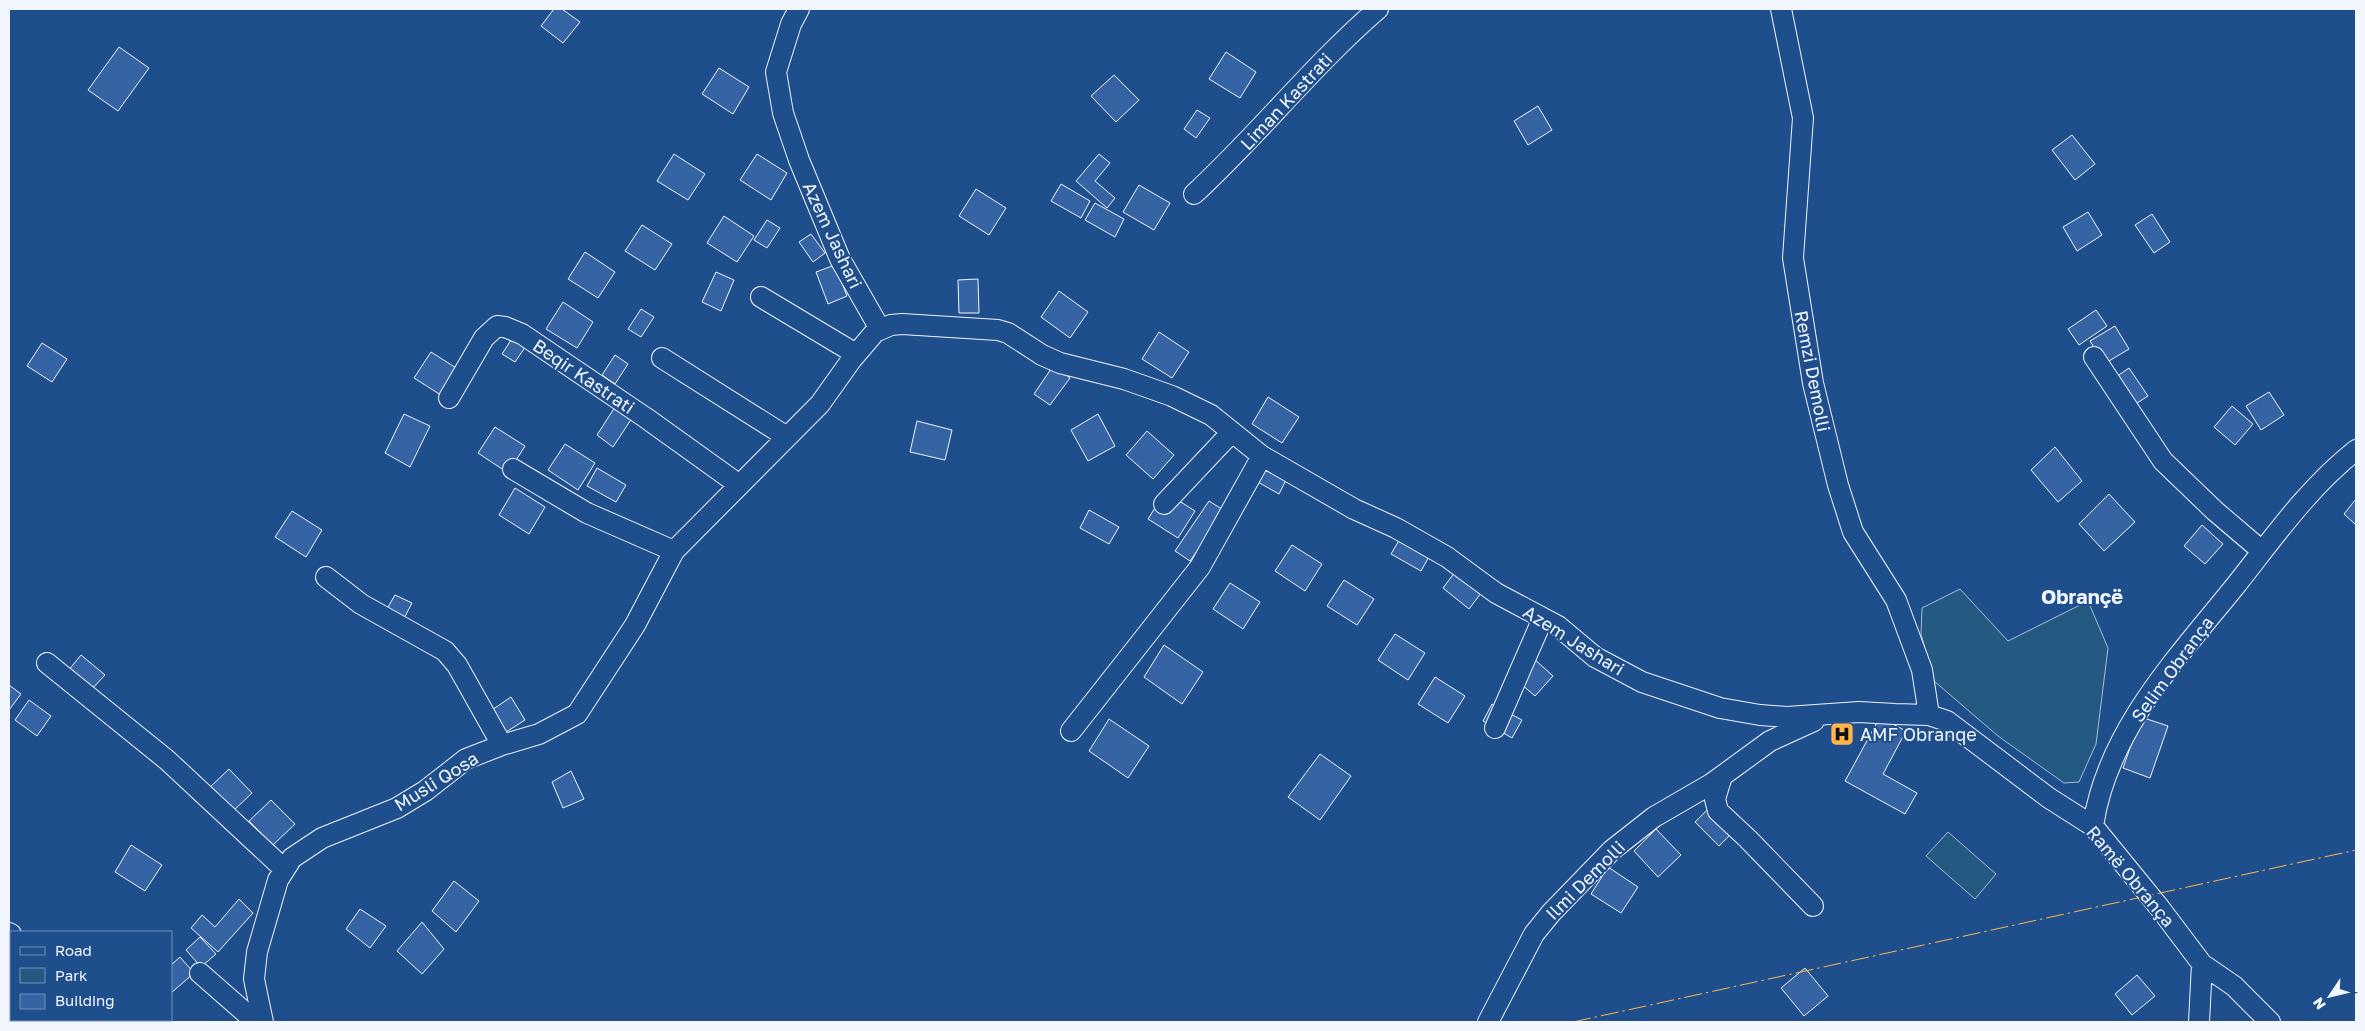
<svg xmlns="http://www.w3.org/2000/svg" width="2365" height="1031" font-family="'Golos Text',sans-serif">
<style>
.green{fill:#245a82;stroke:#a8bbd7}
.building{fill:#3563a3;stroke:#f2f6ff}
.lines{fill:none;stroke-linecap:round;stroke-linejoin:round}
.minor-casing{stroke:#f2f6ff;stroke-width:22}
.minor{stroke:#1f4e8c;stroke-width:20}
.power{stroke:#ffb74d;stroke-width:1;stroke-dasharray:18 4 2.5 4;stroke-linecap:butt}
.labels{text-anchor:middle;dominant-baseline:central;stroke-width:4;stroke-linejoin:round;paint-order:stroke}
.street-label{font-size:18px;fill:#f2f6ff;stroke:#1f4e8c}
.poi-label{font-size:18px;fill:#f2f6ff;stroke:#1f4e8c;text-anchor:start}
.quarter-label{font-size:20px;font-weight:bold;fill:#f2f6ff;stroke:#1f4e8c}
</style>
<rect width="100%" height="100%" fill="#1f4e8c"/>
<path class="green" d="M1960,589L2008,641L2088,601L2108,648L2096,744L2079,782L2064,783L1998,736L1934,681L1921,634L1922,608Z
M1948,832L1996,874L1975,899L1926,856Z"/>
<path class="building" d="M554,9H562L580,22L563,43L541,26Z
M119,47L149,68L118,111L88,90Z
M1226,52L1256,72L1240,98L1209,79Z
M719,68L749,87L733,114L702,94Z
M1114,75L1139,100L1116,122L1091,96Z
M1538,106L1552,130L1528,145L1514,121Z
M1197,110L1210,118L1196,138L1184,129Z
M2072,135L2095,164L2075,180L2052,150Z
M674,154L705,174L688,200L657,181Z
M757,154L787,173L771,200L740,180Z
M1099,154L1110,163L1095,181L1115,198L1107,208L1076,181Z
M1061,184L1090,201L1081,218L1051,201Z
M1139,185L1170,203L1154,230L1123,212Z
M976,189L1006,208L989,235L959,216Z
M1095,203L1124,219L1115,237L1085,220Z
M2088,212L2102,235L2077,251L2063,227Z
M2152,214L2170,242L2154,253L2135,225Z
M724,216L754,236L737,262L707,243Z
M767,220L780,228L767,248L754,240Z
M642,225L672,244L655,270L625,251Z
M811,234L825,253L813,262L799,242Z
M585,252L615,272L598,298L568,279Z
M835,265L847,296L828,304L816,272Z
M716,272L734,280L721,311L702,302Z
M978,279L979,313H959L958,280Z
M1059,291L1088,312L1070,338L1041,317Z
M563,302L593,322L577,348L546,329Z
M641,309L654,317L641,337L628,329Z
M2096,310L2107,326L2079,345L2068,329Z
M2115,326L2129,349L2104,364L2090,341Z
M1159,332L1189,352L1172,378L1142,359Z
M515,334L528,343L515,362L502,354Z
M42,343L67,359L52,382L27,366Z
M431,352L461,371L444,397L414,378Z
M615,355L628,364L615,384L602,375Z
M1053,366L1070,378L1050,405L1034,394Z
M2129,368L2148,396L2131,407L2113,379Z
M2269,392L2284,415L2261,430L2246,406Z
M1268,397L1299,417L1282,443L1252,424Z
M2232,406L2253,424L2235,445L2214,427Z
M615,407L632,418L613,447L597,435Z
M404,414L430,426L410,467L385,453Z
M1098,414L1115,446L1088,461L1071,430Z
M917,421L952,430L945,460L910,452Z
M495,427L525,446L508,473L478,453Z
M1147,431L1174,455L1153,479L1126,455Z
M565,444L595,463L578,490L548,470Z
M2055,447L2082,481L2058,502L2031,470Z
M1259,460L1288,476L1279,494L1249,477Z
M597,468L626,485L616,502L587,486Z
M515,488L545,507L529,534L499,515Z
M1165,492L1195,511L1178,538L1148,519Z
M2109,494L2135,522L2104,551L2079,524Z
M2356,499V525L2344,514Z
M1209,501L1225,511L1190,561L1175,551Z
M1089,510L1119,527L1109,544L1080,528Z
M292,511L322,530L306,557L275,537Z
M2202,525L2223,544L2205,564L2184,546Z
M1401,537L1431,553L1421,571L1391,554Z
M1292,545L1322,564L1305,591L1275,571Z
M1455,572L1481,593L1469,609L1443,588Z
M1344,580L1374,599L1357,625L1327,606Z
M1230,583L1260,602L1243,629L1213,609Z
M395,595L412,603L401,624L384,614Z
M1395,634L1425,653L1408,680L1378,660Z
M1164,645L1203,672L1182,704L1144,677Z
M81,655L105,675L91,690L68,671Z
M1532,657L1553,676L1535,696L1514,678Z
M1435,677L1465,696L1448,723L1418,704Z
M9,685L21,694L9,710Z
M511,697L525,720L503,734L489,712Z
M29,700L51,716L37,736L15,720Z
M1492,704L1522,720L1512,738L1483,721Z
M1880,717L1906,731L1883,774L1917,793L1905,814L1845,781Z
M2141,717L2168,726L2150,778L2123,768Z
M1109,719L1149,746L1128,778L1089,751Z
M1320,754L1351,776L1320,820L1288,797Z
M229,769L252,793L230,814L207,790Z
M571,771L584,799L563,808L552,782Z
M271,800L295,824L273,845L249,821Z
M1709,808L1733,832L1719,846L1695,822Z
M1656,829L1681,855L1658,877L1634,851Z
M131,845L162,865L145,891L115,872Z
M1608,867L1638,887L1621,913L1591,894Z
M454,881L479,901L456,932L432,911Z
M239,899L253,913L218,952L191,928L202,915L215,927Z
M360,909L386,926L370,948L346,929Z
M422,922L444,949L422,974L397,951Z
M200,937L216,954L201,967L186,950Z
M180,957L194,973L171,993V965Z
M1805,968L1828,996L1804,1016L1781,988Z
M2137,975L2155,996L2132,1015L2115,994Z"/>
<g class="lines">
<g class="minor-casing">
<path id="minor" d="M799,9L791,24L776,72L783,113L799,160L840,259L880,329
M1781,9L1803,118L1793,258L1813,383L1838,485L1853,532L1896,600L1922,670L1929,715
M1194,194C1258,135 1312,66 1378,9
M761,297L856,354
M2094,357L2163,461L2215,511L2262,551
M662,358L787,437
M449,398L484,338L497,326L505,327L522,334L646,418L738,484
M513,469L587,513L674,551
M1164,504L1231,433
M326,577L361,604L445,651L457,665L502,745
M47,663L167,760L284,869
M1495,728L1543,618
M1071,731L1200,567L1262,456
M1722,776L1715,799L1718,811L1748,839L1813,906
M2093,826C2107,731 2178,657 2236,585C2274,537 2308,488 2356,450
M9,933L11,934
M2202,964L2234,986L2270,1022
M200,973L256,1022
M133,1020L135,1022
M263,1022L254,979L257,952L278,880L292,858L322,838L397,808L425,791L466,759L502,745L539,734L577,714L635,625L674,551L820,404L852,359L875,332L891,325L902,324L998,330L1008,333L1042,355L1060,363L1124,379L1172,396L1211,415L1262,456L1354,509L1396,528L1447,557L1496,593L1558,626L1595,657L1642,682L1720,708L1760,715L1787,717L1859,712L1895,714L1929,715L1947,721L2049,798L2093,826L2159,907L2202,964L2199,1022
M1488,1022L1534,934L1551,913L1612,850L1654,817L1711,784L1770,741L1814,721"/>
</g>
<use href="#minor" class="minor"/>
<path class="power" d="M1573,1022L2356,850"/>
</g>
<defs>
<g id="hospital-square" transform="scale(1.25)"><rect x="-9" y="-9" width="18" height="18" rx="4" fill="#ffb74d" stroke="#1f4e8c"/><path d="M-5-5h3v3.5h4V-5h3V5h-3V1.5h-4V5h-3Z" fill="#111"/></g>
</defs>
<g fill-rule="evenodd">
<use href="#hospital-square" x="1842" y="734"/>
</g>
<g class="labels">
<g class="street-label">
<text transform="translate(1286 101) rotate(-47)">Liman Kastrati</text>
<text transform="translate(833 235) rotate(65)">Azem Jashari</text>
<text transform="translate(1813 371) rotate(79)">Remzi Demolli</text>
<text transform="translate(584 376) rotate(34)">Beqir Kastrati</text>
<text transform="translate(1574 640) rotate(32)">Azem Jashari</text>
<text transform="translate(2172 669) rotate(-54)">Selim Obrança</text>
<text transform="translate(436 781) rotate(-32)">Musli Qosa</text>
<text transform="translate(2131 876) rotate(50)">Ramë Obrança</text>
<text transform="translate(1585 880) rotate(-45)">Ilmi Demolli</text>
</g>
<g class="poi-label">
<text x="1860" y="734">AMF Obranqe</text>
</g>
<g class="quarter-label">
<text x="2082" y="596">Obrançë</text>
</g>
</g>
<rect width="2365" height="1031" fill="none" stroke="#f2f6ff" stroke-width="20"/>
<rect x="10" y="931" width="162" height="90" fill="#1f4e8c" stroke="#7391ba"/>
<rect x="20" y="947" width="25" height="8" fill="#1f4e8c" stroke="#7391ba"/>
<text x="55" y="956" font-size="15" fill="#f2f6ff">Road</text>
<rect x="20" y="968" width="25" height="15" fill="#245a82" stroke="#7391ba"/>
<text x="55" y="981" font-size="15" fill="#f2f6ff">Park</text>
<rect x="20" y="994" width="25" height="15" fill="#3563a3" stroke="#7391ba"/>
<text x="55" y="1006" font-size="15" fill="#f2f6ff">Building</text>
<g transform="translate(2330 996) rotate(235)" stroke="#1f4e8c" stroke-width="4" paint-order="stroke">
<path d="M0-4L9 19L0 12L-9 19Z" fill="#f2f6ff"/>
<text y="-8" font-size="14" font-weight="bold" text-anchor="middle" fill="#f2f6ff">N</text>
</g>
</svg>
